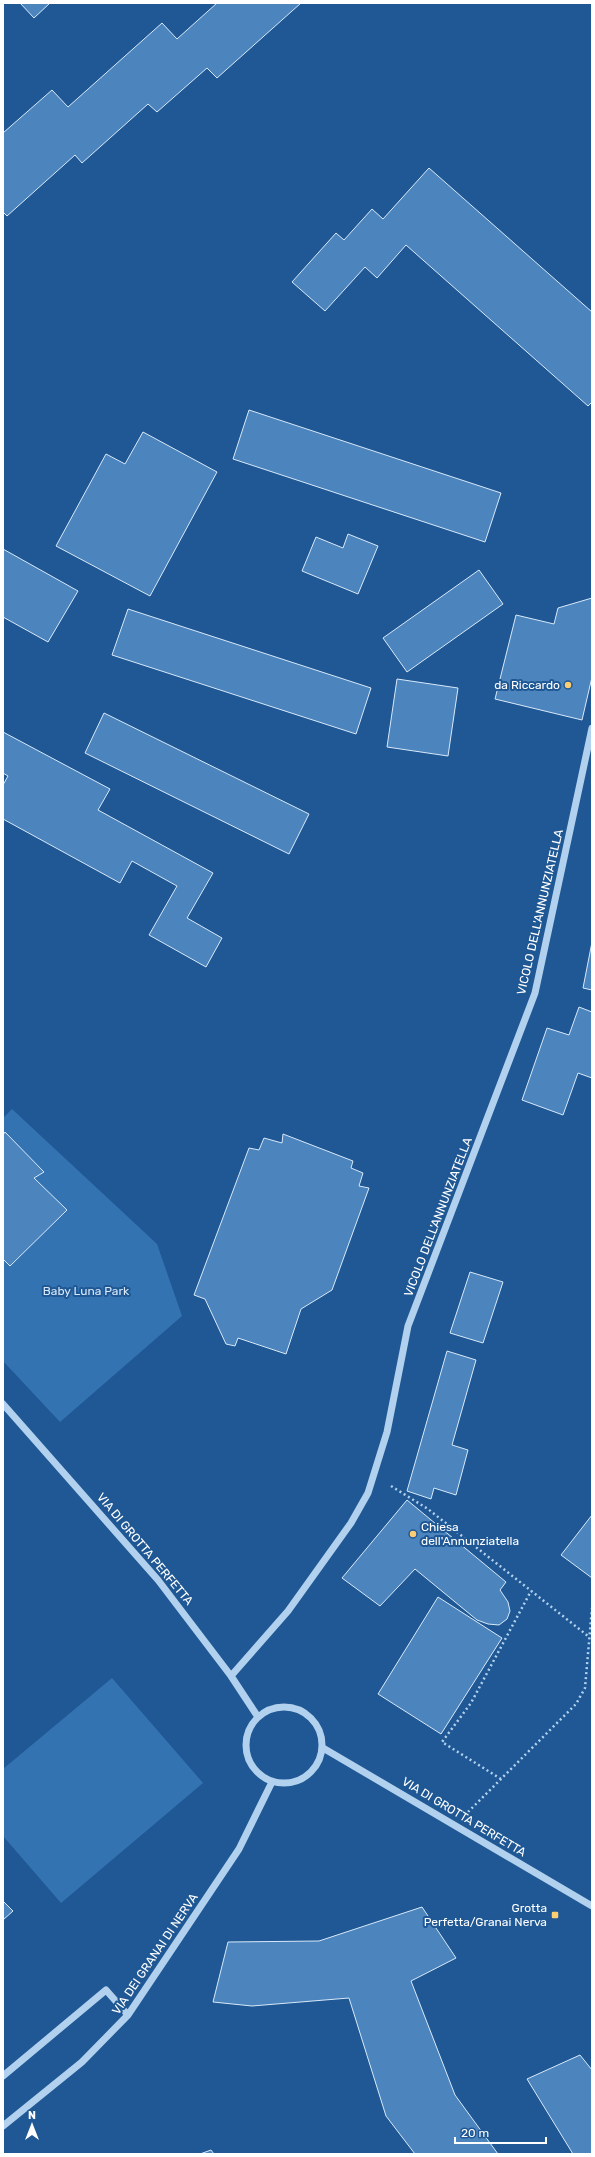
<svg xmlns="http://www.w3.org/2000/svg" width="595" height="2157" font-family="Rubik,sans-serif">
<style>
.green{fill:#3473b2}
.building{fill:#4c84bd;stroke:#d8e9fa}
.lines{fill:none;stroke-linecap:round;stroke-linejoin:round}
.path{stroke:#b2d1ee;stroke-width:2.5;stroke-dasharray:2 3;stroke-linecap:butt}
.minor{stroke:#b2d1ee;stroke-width:7}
.poi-dot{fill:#fccd73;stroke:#1f5894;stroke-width:1.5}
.labels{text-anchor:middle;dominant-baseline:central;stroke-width:4;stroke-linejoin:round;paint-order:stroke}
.poi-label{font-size:12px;fill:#fff;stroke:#1f5894;text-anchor:end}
.street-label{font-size:12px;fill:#fff;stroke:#1f5894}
.park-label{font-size:12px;fill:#d8e9fa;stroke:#1f5894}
</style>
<rect width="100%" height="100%" fill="#1f5894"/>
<path class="green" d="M12,1109L157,1244L182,1316L60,1422L3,1361V1118Z
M112,1678L203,1783L61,1903L3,1836V1769Z"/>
<path class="building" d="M20,3H50L34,18Z
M217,3H301L217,78L207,68L157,112L148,104L82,163L75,155L7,216L3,212V133L52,90L68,107L162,23L177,39Z
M429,168L592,312V402L588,406L406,245L377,278L365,267L325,311L292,282L336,233L344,240L372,209L383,219Z
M249,410L501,493L485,542L233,459Z
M143,432L217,472L150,596L56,546L106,454L125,464Z
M348,534L378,546L358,594L302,571L316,537L343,548Z
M3,549L78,591L48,642L3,617Z
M479,570L503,604L407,672L383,638Z
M592,598V677L582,720L495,699L516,615L554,624L558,608Z
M128,609L371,688L356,734L112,655Z
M397,679L458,688L448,756L387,747Z
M104,713L309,814L289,854L85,753Z
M3,732L110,789L98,810L213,873L187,918L222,938L206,967L149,935L177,886L132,861L120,883L3,819V785L8,776L3,773Z
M592,942V990L583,988Z
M579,1007L592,1012V1078L578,1073L563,1115L522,1100L547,1028L569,1035Z
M5,1132L44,1172L34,1178L67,1210L10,1266L3,1259V1135Z
M283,1134L353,1161L351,1168L363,1173L359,1186L369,1188L332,1290L301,1309L286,1354L238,1338L235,1346L226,1344L205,1299L194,1295L249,1148L259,1150L264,1138L282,1143Z
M470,1272L503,1282L483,1343L450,1333Z
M447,1351L476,1360L452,1445L468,1450L456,1495L434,1488L431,1499L407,1491Z
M407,1500L506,1582L500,1590L508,1602L510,1611L507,1619L499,1625L488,1624L477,1620L415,1569L380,1606L342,1578Z
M592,1515V1578L561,1555Z
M438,1597L502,1638L441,1734L378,1694Z
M3,1901L13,1911L3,1920Z
M422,1907L456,1958L411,1981L455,2095L498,2154H415L386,2116L349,1998L252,2006L213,2002L228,1942L319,1941Z
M580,2055L592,2070V2154H573L527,2079Z
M211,2150L214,2154H200Z"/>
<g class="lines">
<path class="path" d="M391,1486L428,1509L588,1636
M501,1779L442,1742L471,1703L531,1591
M468,1812L576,1704L585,1688L592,1608"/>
<path class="minor" d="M3,1404L158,1580L231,1676L258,1717
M231,1676L288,1611L351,1523L368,1493L387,1432L408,1326L535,993L592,728
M246 1745a38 38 0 1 1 76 0a38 38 0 1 1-76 0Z
M323,1748L592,1906
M3,2076L106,1990L128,2015
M3,2126L82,2062L128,2015L239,1849L272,1782"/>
</g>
<g class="poi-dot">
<circle cx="568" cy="685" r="4"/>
<circle cx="413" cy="1534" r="4"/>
<rect x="551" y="1911" width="8" height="8" rx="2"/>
</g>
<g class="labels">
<g class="poi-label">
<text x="560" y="685">da Riccardo</text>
<text x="421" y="1527" text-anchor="start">Chiesa<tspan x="421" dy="14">dell'Annunziatella</tspan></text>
<text x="547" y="1908">Grotta<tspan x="547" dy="14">Perfetta/Granai Nerva</tspan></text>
</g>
<g class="street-label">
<text transform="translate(540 912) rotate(-77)">VICOLO DELL'ANNUNZIATELLA</text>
<text transform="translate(438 1217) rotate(-69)">VICOLO DELL'ANNUNZIATELLA</text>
<text transform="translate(145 1549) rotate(50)">VIA DI GROTTA PERFETTA</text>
<text transform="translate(464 1817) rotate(31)">VIA DI GROTTA PERFETTA</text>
<text transform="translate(155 1954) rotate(-56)">VIA DEI GRANAI DI NERVA</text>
</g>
<g class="park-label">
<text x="86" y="1291">Baby Luna Park</text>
</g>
</g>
<rect width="595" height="2157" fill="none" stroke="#ffffff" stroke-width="8"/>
<g transform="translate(32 2125)" stroke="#1f5894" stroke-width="3" paint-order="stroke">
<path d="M0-3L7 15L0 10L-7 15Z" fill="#ffffff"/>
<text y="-6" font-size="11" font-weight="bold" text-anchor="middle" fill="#ffffff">N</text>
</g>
<path d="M455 2137v6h91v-6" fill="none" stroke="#ffffff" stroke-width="2"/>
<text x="461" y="2137" font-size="12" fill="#ffffff" stroke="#1f5894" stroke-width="3" paint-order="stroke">20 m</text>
</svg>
